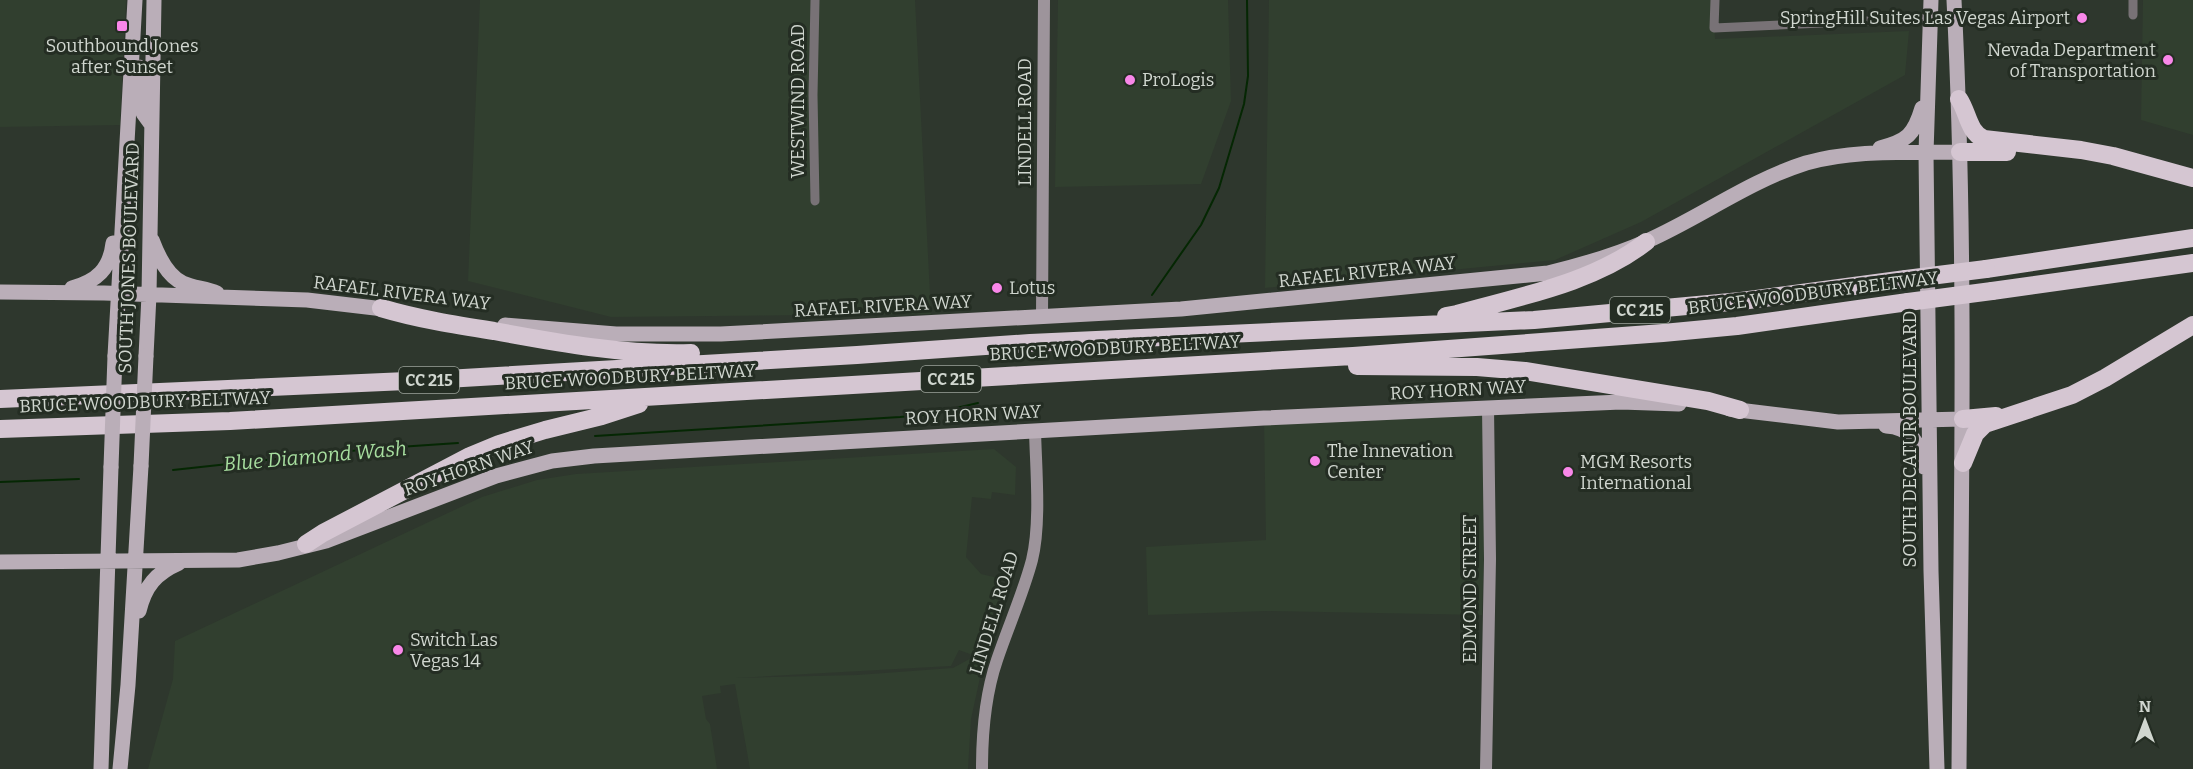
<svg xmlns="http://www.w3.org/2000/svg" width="2193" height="769" font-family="Bitter,serif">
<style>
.built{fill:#313f2f}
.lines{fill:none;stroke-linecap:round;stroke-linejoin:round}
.stream{stroke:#052703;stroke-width:2}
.street{stroke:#787276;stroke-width:9}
.secondary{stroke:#9d949b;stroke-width:12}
.primary{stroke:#baaeb8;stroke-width:15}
.highway{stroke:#d5c6d2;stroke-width:18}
.primary-bridge{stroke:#baaeb8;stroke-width:15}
.highway-bridge{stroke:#d5c6d2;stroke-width:18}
.poi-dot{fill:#f987e9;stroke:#242d23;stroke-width:2}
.labels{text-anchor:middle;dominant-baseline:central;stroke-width:6;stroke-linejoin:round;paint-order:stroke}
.shield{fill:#242d23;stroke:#9ca39b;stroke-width:1.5}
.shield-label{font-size:16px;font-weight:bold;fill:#d0d6cf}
.poi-label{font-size:18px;fill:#d0d6cf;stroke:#242d23;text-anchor:start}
.street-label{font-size:18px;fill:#d0d6cf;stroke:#242d23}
.water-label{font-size:20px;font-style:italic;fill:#a7de9f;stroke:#242d23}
</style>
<rect width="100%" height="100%" fill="#2e372d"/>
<path class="built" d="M0,0H126L120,125L0,127Z
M480,0H915L931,314L611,317L468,281Z
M1058,0H1228L1231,101L1201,184L1055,187Z
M1269,0H1713L1715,39L1909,31L1905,75L1641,222L1555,260L1265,288Z
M2143,0H2193V135L2141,120Z
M1488,408L1482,615L1267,611L1148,615L1146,547L1266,540L1264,418Z
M994,449L1016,467L1015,495L992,492L991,499L972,497L966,557L981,574L994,577L1002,589L981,649L970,654L959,650L951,666L735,678L857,675L953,668L986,650L971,719L968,769H750L735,684L720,686L721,693L702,696L706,719L710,724L717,769H148L173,679L175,641L482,497L537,480L576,474Z"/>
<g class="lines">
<path class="stream" d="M1152,295L1201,225L1219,188L1244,104L1248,76L1247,0
M595,436L900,417L930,414L978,403
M173,470L369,449L458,443
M0,482L79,479"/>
<path class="street" d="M1715,0L1714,28L1931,18
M2133,0V15
M815,201L813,95L815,0"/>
<path class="secondary" d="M1042,317L1044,0
M982,769C982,732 985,695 997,660C1008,627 1023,594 1032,560C1041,523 1036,470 1035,431
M1486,769L1490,559L1488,408"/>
<path class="primary" d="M1931,0L1926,153L1931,571L1937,769
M1954,0C1967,256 1961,513 1959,769
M139,67L141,72L143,113L151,124
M1880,148C1907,141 1914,135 1922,108
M152,240C158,256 167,276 183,283C194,288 206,288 217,293
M72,288C97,281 110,269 113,243
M0,292L104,293L307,300L392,310
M505,325L616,334H721L1181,309L1548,273C1581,265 1616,255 1647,241C1701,217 1749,181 1806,163C1855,149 1909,153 1960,152
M115,356L135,0
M146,356L149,295L154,0
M1730,409L1838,422L1963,419
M1886,426C1911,427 1920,444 1924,467
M0,562L238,560L278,553L326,541L496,476L552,461L594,456L1264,418L1621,402L1679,404
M139,611C145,586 156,573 179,563
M101,769L111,467
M120,769L128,685L141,466"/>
<path class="highway" d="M1959,99C1968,112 1968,132 1984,139L2081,150L2113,156L2193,178
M1960,152H2007
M1986,269L2193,238
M1992,291L2193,263
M381,308C418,319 456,325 494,331C559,343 624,355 691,353
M1446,316L1457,314C1521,296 1593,283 1646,242
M1357,366L1477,367L1525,371L1708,401L1740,410
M0,399L429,380L857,355L1030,343L1534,320L1741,301L1906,279
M1963,419L1996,416
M0,429L230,421L1353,356L1663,333L1737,326L1908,302
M1963,463L1975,434L1985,424L2072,395L2105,378L2193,325
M306,544L323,533L470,456L499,444L545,430L602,416L639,404"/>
<path class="primary-bridge" d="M141,466L146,356
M111,467L115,356"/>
<path class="highway-bridge" d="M1906,279L1986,269
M1908,302L1992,291"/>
</g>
<g class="poi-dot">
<circle cx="2082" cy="18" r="6"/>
<rect x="116" y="20" width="12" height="12" rx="3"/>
<circle cx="2168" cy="60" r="6"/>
<circle cx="1130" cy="80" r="6"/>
<circle cx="997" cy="288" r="6"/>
<circle cx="1315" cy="461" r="6"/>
<circle cx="1568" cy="472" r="6"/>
<circle cx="398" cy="650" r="6"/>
</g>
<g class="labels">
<g class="shield">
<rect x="1610" y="297" width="60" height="26" rx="4.5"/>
<rect x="921" y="366" width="60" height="26" rx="4.5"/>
<rect x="399" y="367" width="60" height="26" rx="4.5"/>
</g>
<g class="shield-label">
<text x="1640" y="310">CC 215</text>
<text x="951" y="379">CC 215</text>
<text x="429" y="380">CC 215</text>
</g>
<g class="poi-label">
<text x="2070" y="18" text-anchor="end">SpringHill Suites Las Vegas Airport</text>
<text x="122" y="46" text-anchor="middle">Southbound Jones<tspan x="122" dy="21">after Sunset</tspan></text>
<text x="2156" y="50" text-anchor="end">Nevada Department<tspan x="2156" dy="21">of Transportation</tspan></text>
<text x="1142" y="80">ProLogis</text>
<text x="1009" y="288">Lotus</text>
<text x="1327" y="451">The Innevation<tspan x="1327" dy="21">Center</tspan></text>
<text x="1580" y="462">MGM Resorts<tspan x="1580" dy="21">International</tspan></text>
<text x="410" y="640">Switch Las<tspan x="410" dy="21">Vegas 14</tspan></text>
</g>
<g class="street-label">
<text transform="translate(798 101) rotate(-90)">WESTWIND ROAD</text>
<text transform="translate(1025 122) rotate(-90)">LINDELL ROAD</text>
<text transform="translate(129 258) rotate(-88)">SOUTH JONES BOULEVARD</text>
<text transform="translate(1367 272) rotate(-6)">RAFAEL RIVERA WAY</text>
<text transform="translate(402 293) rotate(7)">RAFAEL RIVERA WAY</text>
<text transform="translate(1813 293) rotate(-7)">BRUCE WOODBURY BELTWAY</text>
<text transform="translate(883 306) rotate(-3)">RAFAEL RIVERA WAY</text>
<text transform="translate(1115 348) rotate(-3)">BRUCE WOODBURY BELTWAY</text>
<text transform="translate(630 377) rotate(-3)">BRUCE WOODBURY BELTWAY</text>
<text transform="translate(1458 390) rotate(-3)">ROY HORN WAY</text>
<text transform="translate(145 402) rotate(-2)">BRUCE WOODBURY BELTWAY</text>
<text transform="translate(973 415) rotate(-3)">ROY HORN WAY</text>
<text transform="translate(1910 439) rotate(-90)">SOUTH DECATUR BOULEVARD</text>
<text transform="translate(469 468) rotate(-19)">ROY HORN WAY</text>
<text transform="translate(1470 589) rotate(-90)">EDMOND STREET</text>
<text transform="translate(994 613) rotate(-73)">LINDELL ROAD</text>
</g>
<g class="water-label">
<text transform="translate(315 456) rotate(-5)">Blue Diamond Wash</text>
</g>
</g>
<g transform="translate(2145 721)" stroke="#242d23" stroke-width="4.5" paint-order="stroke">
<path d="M0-4.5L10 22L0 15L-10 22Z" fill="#d0d6cf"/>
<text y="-9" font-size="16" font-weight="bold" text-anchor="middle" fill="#d0d6cf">N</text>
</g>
</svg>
